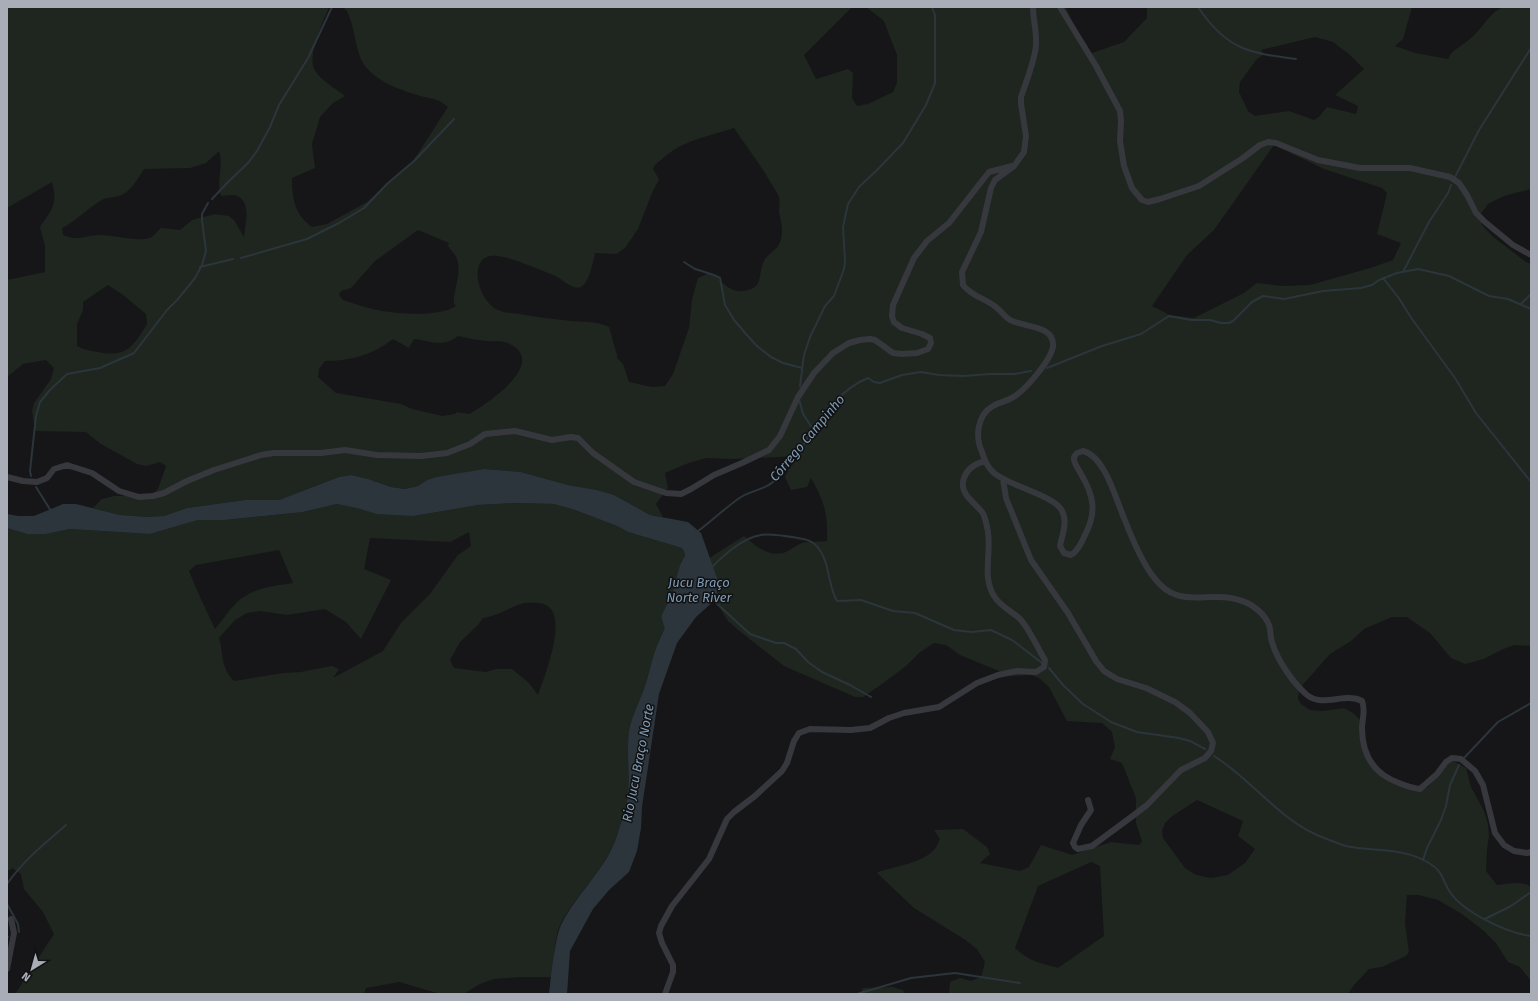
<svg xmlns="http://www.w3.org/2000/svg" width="1538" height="1001" font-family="'Fira Sans',sans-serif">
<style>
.green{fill:#1e261f;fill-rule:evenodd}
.water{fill:#2c353c}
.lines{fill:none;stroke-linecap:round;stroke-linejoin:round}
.stream{stroke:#2c353c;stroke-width:2}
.river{stroke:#2c353c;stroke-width:11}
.street{stroke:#37383d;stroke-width:6}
.labels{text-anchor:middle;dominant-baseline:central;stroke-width:3;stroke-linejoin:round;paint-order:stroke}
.water-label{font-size:13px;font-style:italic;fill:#7f9bb3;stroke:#111113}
</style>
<rect width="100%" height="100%" fill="#161618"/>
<path class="green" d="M7,7H329C323,22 305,59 316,72C322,81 336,89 345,96L333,103L320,117L312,144L315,168L292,178C292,199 295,215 312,227L327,224L367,202L413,161L448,107C437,98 433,99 420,96C401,90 379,83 366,67C353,52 356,18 343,7H852L804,55L816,79L848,69L853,73L852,98L857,106L868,104L893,92L897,83V55L884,21L866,7H1066L1086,55L1124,42L1147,18V7H1412L1403,39L1395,46L1415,53L1448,59C1452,49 1464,45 1471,38C1481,30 1490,12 1503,7C1510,5 1523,7 1531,7V189L1504,196L1488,204L1480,215L1482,225L1492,236L1526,262L1531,264V646L1514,645L1501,650L1484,659L1465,664L1451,658L1430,633L1407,617H1392L1364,629L1351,641L1330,654L1299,689L1298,699L1301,704L1310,710L1323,711L1344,708L1353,713L1362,722L1364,747L1383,775L1418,791L1428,787L1448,764L1453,761L1466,768L1471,787L1484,811L1488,824L1489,836L1487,850L1486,871L1497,885C1507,884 1522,880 1531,887V981L1520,967L1508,962L1496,943L1484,931L1462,914L1438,900L1419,895H1407L1405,923L1409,952L1406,956L1382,967L1369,969L1354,985L1348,994H949L950,982L960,978L971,981L981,977L985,962L977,949L964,939L914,908L877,873L878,872C896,866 920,864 934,850C937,847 938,842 940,839L934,830L963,829L987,847L990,854L980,863L1020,871L1029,867L1041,845L1072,855L1111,842L1139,845L1142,841L1136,823V798L1122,763L1110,759L1115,747L1112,732L1102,723L1067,721L1049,687L1039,678L1031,675L1011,676L960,655L946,645L934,643L919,653L906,666L882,684L863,697H855L784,666L737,629L728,621L715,600C719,583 715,575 709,558L744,536C755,546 770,558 786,552C791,550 796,545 802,543C807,541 820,542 827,541C828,514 824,500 811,478L807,487L791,490L785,477L788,470L799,457V456L732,459L706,458L686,464L665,473L668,488L656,504L663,517L650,515L614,495L597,490L568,485L521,472L484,469L427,480L418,486L405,489L391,487L368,479L351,475L339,477L279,500H245L187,508L164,516L148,517L120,515L93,508L102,499L114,496H152L158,489L166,466L160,462L146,466L137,464L101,444L86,432L35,431L32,411L34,403L51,379L54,368L46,360L23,364L7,377V280L45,272V246L40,227C52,209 58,205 52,182L7,208ZM1315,37L1333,42L1350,55L1364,69L1335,95L1358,106L1356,114L1327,107L1319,117L1314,120L1289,111L1255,116L1248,111L1239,92L1240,82L1256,60L1264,54L1261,50ZM734,128C746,146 760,164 771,183C774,188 777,192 779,197C780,201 779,207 779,212C781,222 784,232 780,242C777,251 766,254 763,263C758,278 763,289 742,291C728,293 719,276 709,273L698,278L692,300L689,328L673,374L665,386L652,387L629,382L623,364L617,358V355L609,327C597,321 584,322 571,321C553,319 536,317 519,314C513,313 504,313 498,310C476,300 466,251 498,256C513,258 541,270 555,276C562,279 567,285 574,287C576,288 580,288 582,286C590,281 593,261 595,253L616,254L625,248L638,229L652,193L659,179L653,169C654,165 657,163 661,160C682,140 707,137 734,128ZM1274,145L1324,169L1382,188L1387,193L1377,234L1401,243L1393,260L1370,268L1310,285L1282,286L1257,283L1244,293L1194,318L1170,315L1152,306L1187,255L1214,230ZM219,151C224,165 216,181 221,196C226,196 233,194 237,196C252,202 245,225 244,237L234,220L229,216L215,214L192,220L180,230L161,228C157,231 154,237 149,238C137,242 114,235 100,235C84,235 80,242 63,235L62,228C76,221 87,209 100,201C106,197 112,198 119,196C131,192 137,180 144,169L190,168L206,163ZM418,230L449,243L448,246C451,250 456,255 457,259C462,274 453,289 454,304L456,306C440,317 401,314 382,311C369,309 356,304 343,300L339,295L341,291L351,288L375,261ZM108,285L123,295L146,314L147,324C133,347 126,358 98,352C91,351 84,350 77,346V324L83,310V302ZM458,336C467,338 476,340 486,341C494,342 502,340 510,344C548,363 486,405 469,414L457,412L455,414L442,416L412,409L401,404L336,393L318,377L319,369L325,361C350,361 373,355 393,339L409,348L414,339C431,341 443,348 458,336ZM1197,800L1243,821L1238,836L1255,849L1245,863L1228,875L1211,878L1196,875L1185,868L1163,838L1162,831L1165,823L1171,817ZM1091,862L1100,866L1104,936L1058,968C1038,962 1032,963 1015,948L1038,886Z
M517,503L554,504L575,510L617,526L628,532L682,548C697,568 663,629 655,651C651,662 649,674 645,686C640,701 632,715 629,732C626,754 631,779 627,801C625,813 620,825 617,836C605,870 578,892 561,923C554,938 554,960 552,977H522L494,979L480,984L465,993L460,994H440L399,982L366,988L364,994H15L54,934L43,912L24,889L21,874L12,868L10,870H7V528L27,534H46L70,529L150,534L198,520H224L303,512L337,504L414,516L478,505ZM469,532L471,546L458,555L430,594L401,623L383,651L333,678L339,669L332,666L301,672L283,673L234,681C220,667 224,655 219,638L235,620L247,613L260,611L287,615L325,609L346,622L361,639L391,580L364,569L370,538L450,542ZM279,550L293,583C272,586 253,588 237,602C229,610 222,621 215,629L200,597L189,571L196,565ZM524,603C531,603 539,602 546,605C569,617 544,677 538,695L528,682L512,669H496L486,672L454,668L450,660L460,642L478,625L483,618C498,616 510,607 524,603Z
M892,987L903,990L905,994H860L863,988Z"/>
<path class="water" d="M484,469L521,472L568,485L597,490L614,495L650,515L688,522L701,533L717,578L718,588L715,600L696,617L677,643L659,694L642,807L641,828L637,851L629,872L609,890L593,909L570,951L567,994H549C551,978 555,935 562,923C578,892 606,869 617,836C620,825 625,813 627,801C631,778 626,754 629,731C632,715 640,701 645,686C649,674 651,662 655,651C663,629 697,568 682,548L628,532L617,526L575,510L554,504L517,503L478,505L414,516L377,514L357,508L337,504L303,512L224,520H198L150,534L70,529L46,534H27L7,528V514L18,516H34L63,504H76L120,515L148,517L164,516L187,508L245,500H279L339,477L351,475L368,479L391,487L405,489L418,486L427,480L437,477Z"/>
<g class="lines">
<path class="stream" d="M1198,7C1226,49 1248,53 1296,59
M1455,177L1479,130L1531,48
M212,199L228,182L248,163L257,151L270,127L279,105L308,58L332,7
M241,258L307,239L339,223L364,208L388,183L414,161L454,119
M684,262L695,269L714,275L720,278L725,305L734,320L746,334L757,346L771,357L783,363L802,368
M200,267L233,259
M1403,272L1429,222L1448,193L1451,185
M1383,278L1398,297L1412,319L1455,378L1476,413L1531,482
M1521,304L1531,294
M1047,368L1102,346L1141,334L1169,316L1191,320H1210L1221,323H1229L1233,321L1252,302L1263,296L1284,299L1323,291L1361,288L1372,285L1379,280L1397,273L1418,269L1449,276L1489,296L1508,299L1531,309
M800,386L804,355L810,337L825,306L834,296L844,269L845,261L843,227L848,204L859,187L877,170L903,143L926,105L935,83V15L932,7
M799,399L803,414L813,429
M31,476L30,471L36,416L40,402L50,390L67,374L100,368L134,353L167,310L178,299L195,278L202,265L206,251L202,220V214L208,203
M36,487L51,511
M698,531C713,520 726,507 741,497C752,490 765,490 774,481C784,470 795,457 803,445C821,419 838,390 868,378L874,382L880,383L902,375L921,372L939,375L963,376L990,374H1014L1031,371
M711,568C724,555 742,538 761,535C771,533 783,536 792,537C803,539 812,539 819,549C830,563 828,587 837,601L861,600L893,611L915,613L954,630L971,632L991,630L1012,640L1042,663
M713,600L750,634L776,643H784L796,649L808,662L822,672L850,685L871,697
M1049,668L1063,685L1083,704L1111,722L1137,732L1179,738L1190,741L1205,749
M1214,756C1251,779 1277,817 1317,835C1326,839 1337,843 1346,846C1374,852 1403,847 1429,863C1443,871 1442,880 1450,892C1463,912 1507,933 1531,936
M1464,758L1498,722L1531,703
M1423,860L1427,848L1441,820L1446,806L1450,785L1459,765
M7,884C23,861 45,843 66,825
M7,904L18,924L19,932
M1485,919L1511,906L1531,892
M7,937H8
M857,994L911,978L955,973L1020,983"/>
<path class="river" d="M671,636V630L667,617L678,594L685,568L691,556"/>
<path class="street" d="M1033,7C1033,20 1037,32 1036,45C1035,60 1026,82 1021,97V104L1026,136L1024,152L1014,166L995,180L991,188L981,232L962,272L963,285C972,297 986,298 997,308C1002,312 1005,317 1010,320C1022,327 1055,325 1053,346C1052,359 1026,389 1015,396C1008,401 1000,402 993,406C977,415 975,437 982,452C984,459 988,468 994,473C1009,486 1056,496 1062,511C1068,522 1062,535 1060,546L1064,553L1071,555C1078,551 1082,542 1085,535C1097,512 1094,496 1081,474C1078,468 1073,463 1074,457L1077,453L1083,451C1105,456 1116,500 1124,518C1131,536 1141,560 1152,575C1179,614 1209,587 1245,602C1255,606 1265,615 1269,625C1271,630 1270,637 1272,642C1277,660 1293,683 1307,695C1323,708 1344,692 1362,701C1366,710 1362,719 1362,728C1362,756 1374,774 1399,783C1406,786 1412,788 1420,789L1437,774L1446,762L1452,758L1461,759L1475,771L1483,785L1495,833L1504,845L1514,851L1527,853L1531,852
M1060,7L1096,66L1120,111L1121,121L1120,141L1124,166L1132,188L1142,200L1148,202L1160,199L1199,186L1243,158L1260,145L1268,142L1276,143L1318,160L1360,168H1410L1450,177L1459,183L1467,195L1476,213L1485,222L1513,245L1531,255
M7,477L23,481L37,482L47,478L54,469L67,465L92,473L119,491L139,497L153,496L164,493L187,481L214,470L261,455L274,453H321L345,450L377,455L421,456L447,453L470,444L485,434L515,431L552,440L571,437L578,438L593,453L634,482L666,493L681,494L691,489L714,475L742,463L769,450L780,436L798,397L814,373L833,353L849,343L860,340L870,339L875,340L893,353L902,354L917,353L928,349L931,343L930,338L922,334L902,328L894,322L892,316L893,305L914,258L927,241L949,223L989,172L1012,166
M1003,479L1006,498L1031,560L1068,613L1096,661L1104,671L1117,679L1146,688L1175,702L1190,713L1208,732L1213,743L1211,751L1205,758L1181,770L1147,805L1134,815L1092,846L1078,849L1075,847L1073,843L1081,825L1091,810L1088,800
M7,969L14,933L11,919
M665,994L673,972V965L662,943L659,933L661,926L672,906L709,859L727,819L734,812L755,796L782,771L787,763L794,741L799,733L810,729L851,730L870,728L889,718L904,713L939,707L977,683L998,675L1017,671L1036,672L1044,667L1045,660C1038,649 1028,626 1019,618C1011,611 1000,606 994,596C981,576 993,549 987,527C986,522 985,516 982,512C975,503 961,495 963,482C965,470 974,464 985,461"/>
</g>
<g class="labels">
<g class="water-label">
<text transform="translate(807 438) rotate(-50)">Córrego Campinho</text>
<text x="699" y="582">Jucu Braço<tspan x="699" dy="15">Norte River</tspan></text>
<text transform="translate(638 763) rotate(-79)">Rio Jucu Braço Norte</text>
</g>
</g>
<rect width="1538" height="1001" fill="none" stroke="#a8adb8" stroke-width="16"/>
<g transform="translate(32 969) rotate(217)" stroke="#111113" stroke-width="3" paint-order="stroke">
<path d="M0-3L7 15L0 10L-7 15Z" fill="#a8adb8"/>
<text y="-6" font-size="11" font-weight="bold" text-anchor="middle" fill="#a8adb8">N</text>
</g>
</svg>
